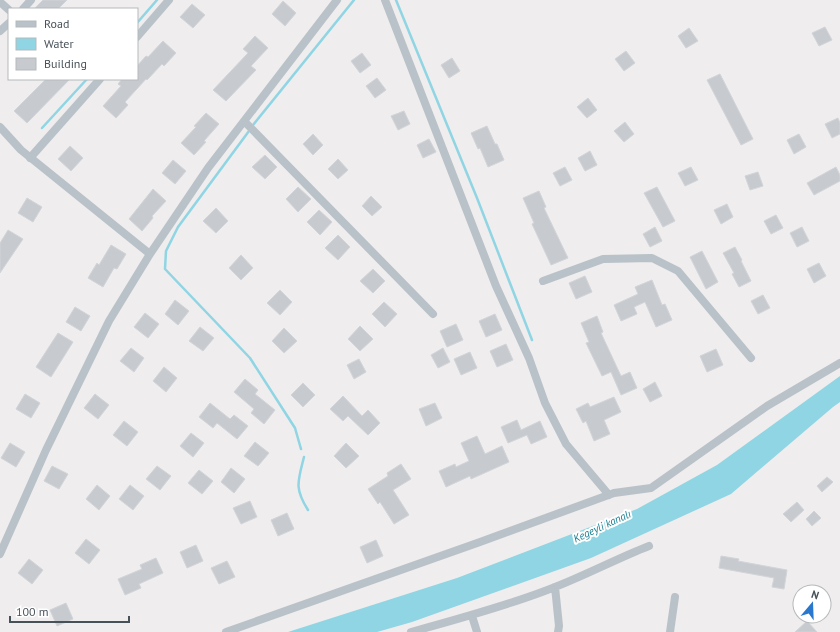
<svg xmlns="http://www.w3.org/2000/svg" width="840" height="632" font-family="'PT Sans',sans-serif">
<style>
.water{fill:#8fd5e3}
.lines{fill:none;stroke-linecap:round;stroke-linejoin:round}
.stream{stroke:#8fd5e3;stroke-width:2.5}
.building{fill:#c7cacf;stroke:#d1d4d8}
.minor{stroke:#b9c2c8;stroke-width:8}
.labels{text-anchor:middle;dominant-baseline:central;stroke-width:4;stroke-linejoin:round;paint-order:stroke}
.water-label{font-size:11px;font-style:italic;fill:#197e93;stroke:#fff}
</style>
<rect width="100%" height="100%" fill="#efeded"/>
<path class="water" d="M840,376V402L833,407L731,494L591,558L412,622L377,632H288L457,578L637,509L717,465Z"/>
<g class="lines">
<path class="stream" d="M396,0L477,198L532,340
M137,23L157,0
M253,125L354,0
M42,128L87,79
M249,131L178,227L166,251L165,269L250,358L295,428L301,449
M304,457C298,481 294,488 308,510"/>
</g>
<path class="building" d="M43,0H67L58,9H34Z
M283,1L296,13L285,26L272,14Z
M192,4L205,15L193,28L180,17Z
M825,27L832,40L819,46L812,33Z
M689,28L698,41L686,48L678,36Z
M255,36L268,48L251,66L256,70L226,101L213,90L248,53L243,49Z
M163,41L176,53L164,66L162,64L147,80L146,79L125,102L128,105L116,118L103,106L121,86L118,84L122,79H137V66L146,56L148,57Z
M626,51L635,63L624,71L615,59Z
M362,53L371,65L360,73L351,61Z
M452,58L460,71L449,78L441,65Z
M720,74L753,139L741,145L707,80Z
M377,78L386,90L375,98L366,86Z
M46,79H70L27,123L14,111Z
M588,98L597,110L587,118L577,107Z
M404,111L410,124L398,130L391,116Z
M206,113L219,124L204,141L206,142L194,155L181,143L196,127L194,126Z
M838,118L840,123V134L832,138L825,124Z
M625,122L634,134L624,142L614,131Z
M487,126L495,144H497L504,160L488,167L480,148L478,149L471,133Z
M313,134L323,145L313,155L303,144Z
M799,134L806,147L794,154L787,140Z
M429,139L436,152L423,158L417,145Z
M70,146L83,158L71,171L58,159Z
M590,151L597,165L585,171L578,158Z
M265,155L277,167L265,179L252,167Z
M338,159L348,170L338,179L328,169Z
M173,160L186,171L175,184L162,173Z
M565,167L572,180L560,186L553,173Z
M691,167L698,180L685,186L678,173Z
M836,167L840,175V181L814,195L807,183Z
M758,172L763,186L750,190L745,176Z
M298,187L311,199L298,212L286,199Z
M657,187L675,221L663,227L644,193Z
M153,189L166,201L152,216L153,218L142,231L129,219Z
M539,191L546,207L544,208L568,258L551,265L532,224L534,223L523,198Z
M371,196L382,207L372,216L362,206Z
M27,198L42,207L33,222L18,213Z
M727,204L733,217L721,224L714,210Z
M216,208L228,221L216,233L203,221Z
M319,210L332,222L320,235L307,222Z
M776,215L783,228L771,234L764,221Z
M655,227L662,241L650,247L643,234Z
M802,227L809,241L797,247L790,233Z
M8,230L23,239L0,273V243Z
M338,235L350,247L338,260L325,248Z
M111,245L126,254L117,269L114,268L103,287L88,278L97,263L99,265Z
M735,247L742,260L741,261L751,281L739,287L732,274L734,273L723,253Z
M702,251L718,282L706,289L690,257Z
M241,255L253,268L241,280L229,268Z
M819,263L826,276L814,283L807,269Z
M373,269L385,281L373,293L360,281Z
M585,276L592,292L576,299L569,283Z
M652,280L662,305L665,304L672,320L656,327L645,302L634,307L637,314L621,321L614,305L638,294L635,287Z
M280,290L292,302L280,315L267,303Z
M763,295L770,308L758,314L751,301Z
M175,300L189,311L178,325L165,314Z
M384,302L397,314L385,327L372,314Z
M75,307L90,316L81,331L66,322Z
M145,313L159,324L148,338L134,327Z
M495,314L502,330L486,337L479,321Z
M597,316L603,332L601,333L621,376L630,372L637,388L621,395L611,372L602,376L586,343L589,342L581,323Z
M456,324L463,340L447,347L440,331Z
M360,326L373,339L360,351L348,339Z
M200,327L214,338L203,351L189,341Z
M284,328L297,341L284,353L272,341Z
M58,333L73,342L51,377L36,367Z
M506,344L513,360L497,367L490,351Z
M131,348L144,358L134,372L120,361Z
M443,348L450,362L438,368L431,355Z
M716,349L723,365L707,372L700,356Z
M470,352L477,368L461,375L454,359Z
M359,359L366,372L354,379L347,365Z
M164,367L177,378L166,392L153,381Z
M245,379L258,390L255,394L275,410L264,424L251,413L254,409L234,392Z
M655,382L662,396L650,402L643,389Z
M303,383L315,395L303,407L291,395Z
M25,394L40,403L31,418L16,409Z
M95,394L109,405L98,419L84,408Z
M343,396L362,416L368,410L380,423L368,435L348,416L343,421L330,409Z
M614,397L621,412L604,420L610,434L594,441L586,421L583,423L576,409L588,403L590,407Z
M210,403L230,419L234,415L248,426L237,439L217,423L213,428L199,417Z
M435,403L442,418L426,426L419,409Z
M517,420L521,430L540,421L547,437L531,444L527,435L508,443L501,427Z
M124,421L138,432L127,446L113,435Z
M191,433L204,443L193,457L180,446Z
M477,436L485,454L502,446L509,462L471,479L470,476L446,487L439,471L455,464L456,467L469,461L461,443Z
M255,442L269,453L258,466L244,456Z
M10,443L25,452L16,467L1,458Z
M346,443L359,456L346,468L334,456Z
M401,464L411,479L393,490L409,515L394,524L380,502L378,504L368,489L388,476L387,473Z
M52,466L68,474L59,489L44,481Z
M157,466L171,476L160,490L146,479Z
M231,468L245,479L234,493L221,482Z
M199,470L213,481L202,494L188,483Z
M827,477L833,482L822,492L817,486Z
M97,485L110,496L99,510L86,499Z
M130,485L144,496L133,510L119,499Z
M250,501L257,517L241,524L233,508Z
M797,502L804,510L791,522L783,514Z
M814,511L821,518L812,526L806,519Z
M287,513L294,529L278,536L271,520Z
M86,539L100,550L89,564L75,553Z
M376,540L383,556L367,563L360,547Z
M196,545L203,561L187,568L180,552Z
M721,556L739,559L738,561L787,570L784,589L772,587L774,578L719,568Z
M156,558L163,573L139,584L141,588L125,595L118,579L142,569L140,565Z
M29,559L43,570L32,584L18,573Z
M227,561L235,577L219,584L211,568Z
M66,603L73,619L57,626L50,610Z
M807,621L817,632H795Z"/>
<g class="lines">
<path class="minor" d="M385,0L496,286L529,358L545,403L566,444L609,495
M0,2L9,10
M23,9L31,0
M0,31L9,23
M137,37L169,0
M244,121L433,314
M0,127L21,150L150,254
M30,158L100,79
M543,281L603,259L652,258L678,271L751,358
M0,554L46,450L109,321L150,254L208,168L337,0
M555,587L559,626L558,632
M472,616L477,632
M226,632L480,542L614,493L651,488L767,406L840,363
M411,632C455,620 499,608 542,592C579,579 613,560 649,546
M670,632L675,597"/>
</g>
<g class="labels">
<g class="water-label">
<text transform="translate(602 526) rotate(-25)">Kegeyli kanalı</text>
</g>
</g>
<rect x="8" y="8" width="130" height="72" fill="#ffffff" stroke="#b5b9bc"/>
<rect x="16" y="21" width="20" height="6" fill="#b9c2c8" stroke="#b5b9bc"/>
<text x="44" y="28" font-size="12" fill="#475158">Road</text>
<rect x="16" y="38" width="20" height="12" fill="#8fd5e3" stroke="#b5b9bc"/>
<text x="44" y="48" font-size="12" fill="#475158">Water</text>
<rect x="16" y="58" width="20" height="12" fill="#c7cacf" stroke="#b5b9bc"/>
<text x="44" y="68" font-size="12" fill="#475158">Building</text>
<g transform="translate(812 604) rotate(19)"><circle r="19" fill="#ffffff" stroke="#b5b9bc"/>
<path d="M0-3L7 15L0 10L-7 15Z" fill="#2978cd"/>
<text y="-6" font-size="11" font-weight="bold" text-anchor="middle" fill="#475158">N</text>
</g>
<path d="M10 616v6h119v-6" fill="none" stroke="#475158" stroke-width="2"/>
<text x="16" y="616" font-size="12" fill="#475158" stroke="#ffffff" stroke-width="3" paint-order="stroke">100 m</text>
</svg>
